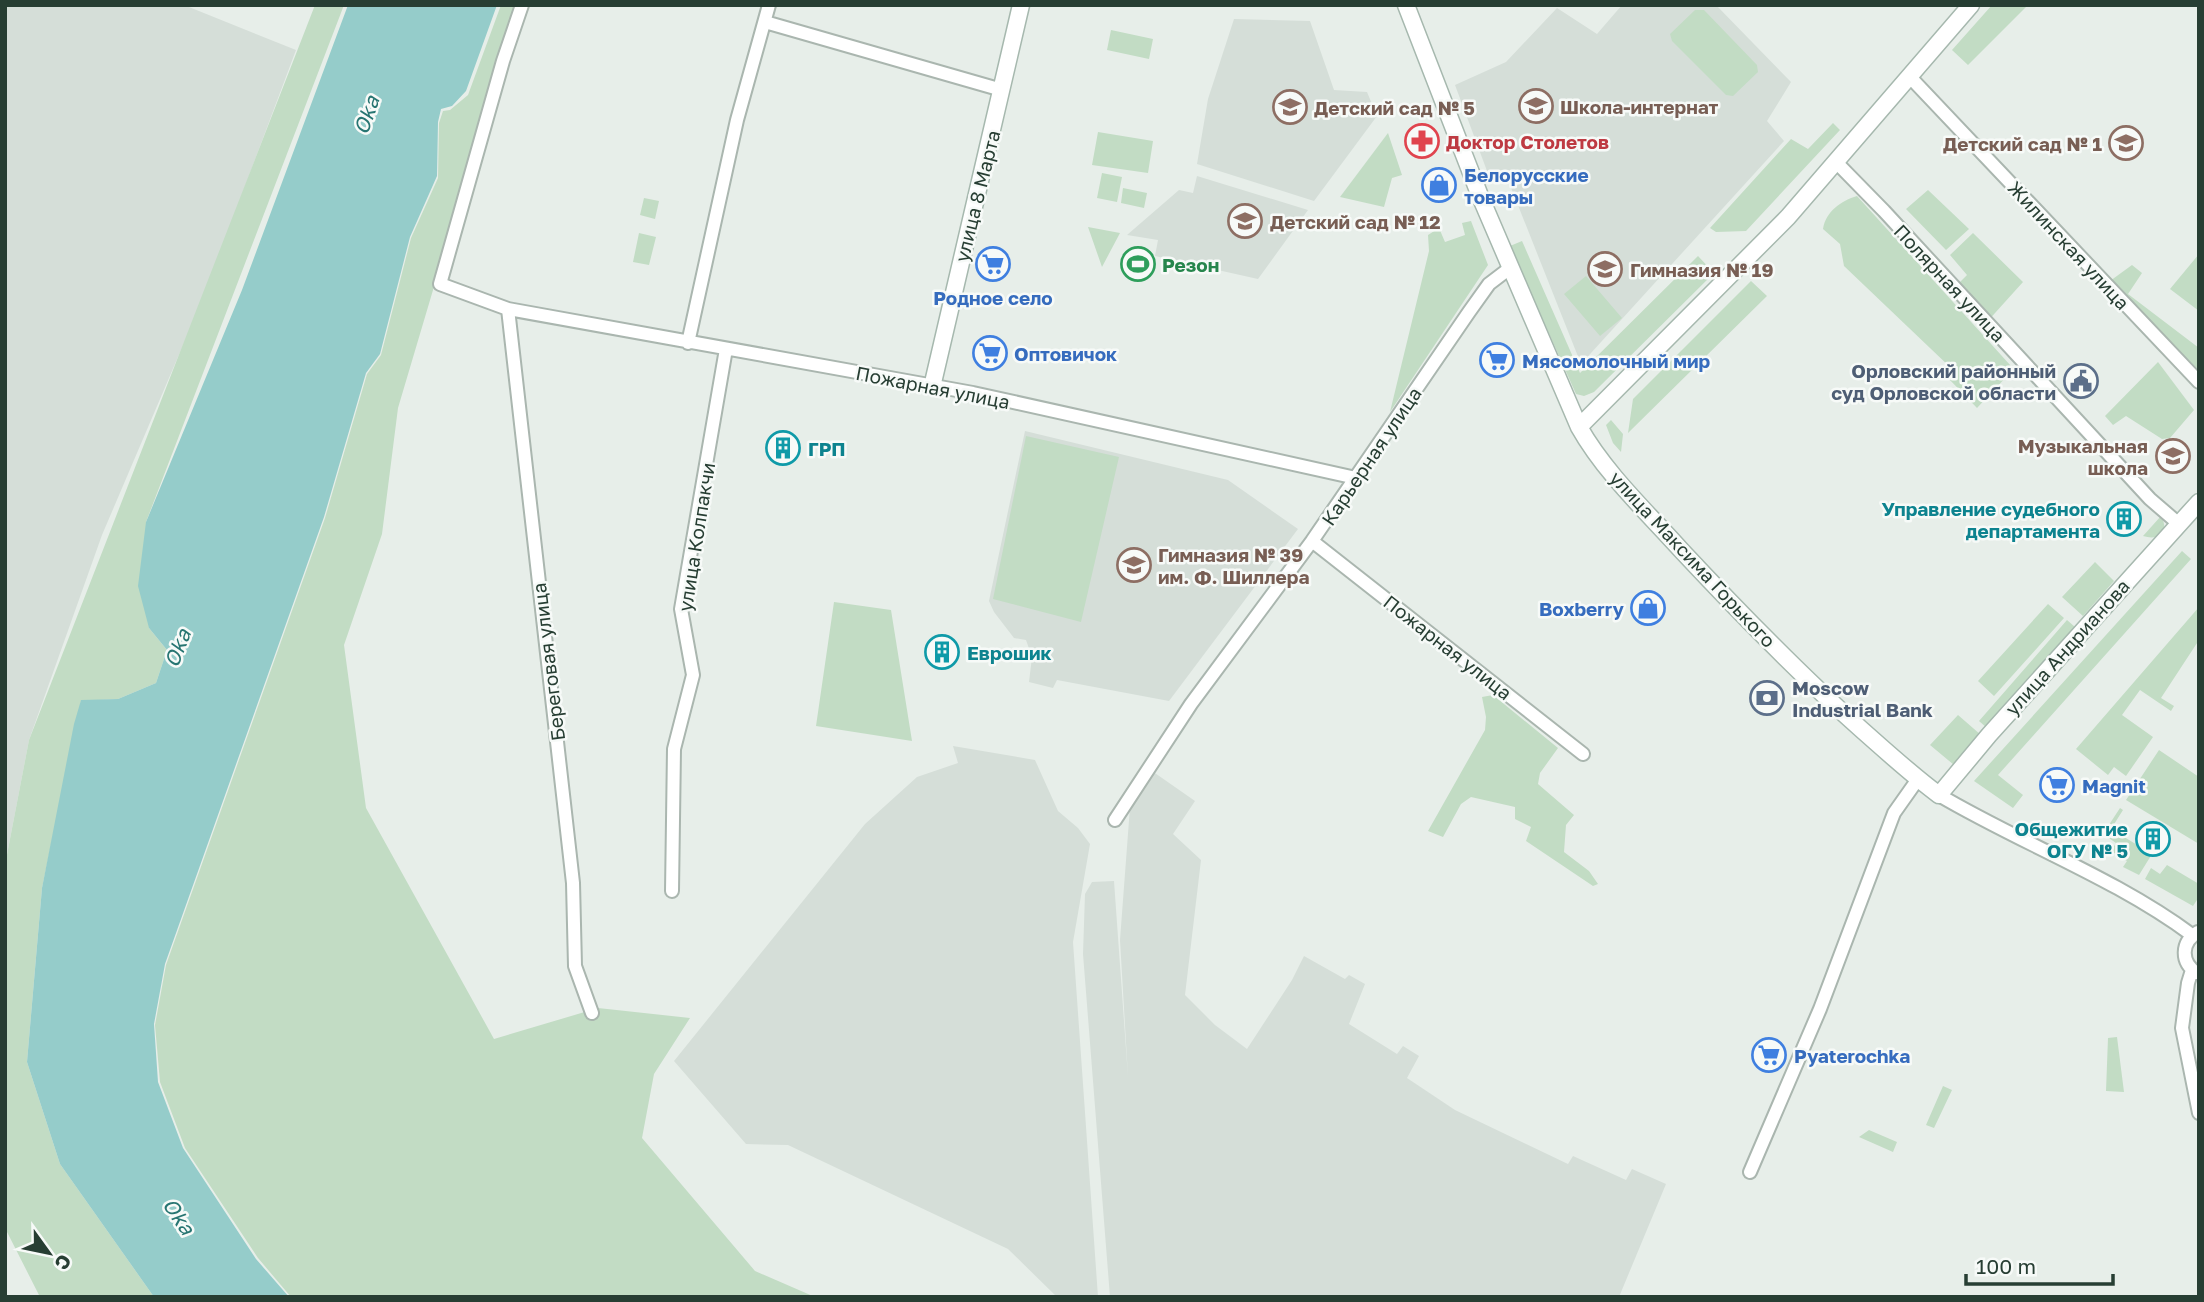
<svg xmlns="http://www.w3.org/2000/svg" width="2204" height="1302" font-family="'Golos Text',sans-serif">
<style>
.built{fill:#d5ded8}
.green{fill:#c2dcc4}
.water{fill:#95ccca}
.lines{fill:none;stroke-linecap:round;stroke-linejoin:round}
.street-casing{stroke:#aab6af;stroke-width:16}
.secondary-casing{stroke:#a6b8ae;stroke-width:19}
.street{stroke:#fff;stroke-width:12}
.secondary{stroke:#fff;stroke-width:16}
.labels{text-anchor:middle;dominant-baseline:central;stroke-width:5;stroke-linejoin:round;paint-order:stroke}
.education-label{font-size:19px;font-weight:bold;fill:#785e54;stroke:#f7faf8;text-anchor:start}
.health-label{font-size:19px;font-weight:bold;fill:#be3a42;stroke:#f7faf8;text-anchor:start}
.shop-label{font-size:19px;font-weight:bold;fill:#366cbe;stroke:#f7faf8;text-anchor:start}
.street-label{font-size:19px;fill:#273e33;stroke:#f7faf8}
.leisure-label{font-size:19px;font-weight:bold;fill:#27864d;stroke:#f7faf8;text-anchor:start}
.service-label{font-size:19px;font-weight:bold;fill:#4e5e75;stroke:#f7faf8;text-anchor:end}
.culture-label{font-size:19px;font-weight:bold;fill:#0d838f;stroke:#f7faf8;text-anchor:start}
.water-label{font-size:21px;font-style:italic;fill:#277572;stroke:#f7faf8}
</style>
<rect width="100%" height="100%" fill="#e7eee9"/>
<path class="built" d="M5,5H184L296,50L204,296L102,535L29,740L5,865Z
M1622,5H1716L1791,82L1767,121L1784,141L1581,364L1506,175L1490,179L1455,85L1506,62L1557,8L1597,34Z
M1234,19L1310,21L1334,90L1367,92L1377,116L1314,201L1197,164L1208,99Z
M1197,176L1308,210L1258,279L1155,256L1158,240L1127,235L1179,190L1193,193Z
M1025,431L1228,480L1298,529L1169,701L1057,680L1053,688L1029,682L1032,657L1026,640L1014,638L994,612L989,601Z
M953,746L1035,760L1058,811L1078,828L1090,844L1073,942L1098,1297H1057L1008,1249L788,1145L746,1144L674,1061L865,824L917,777L958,763Z
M1152,771L1195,801L1173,834L1201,860L1185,995L1215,1025L1247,1049L1292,980L1304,956L1345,979L1349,975L1365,984L1349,1024L1397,1054L1403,1046L1419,1056L1407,1078L1455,1110L1568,1164L1573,1156L1626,1180L1632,1169L1666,1184L1619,1297H1110L1083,954L1085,894L1092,882L1114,881L1128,1077L1120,940L1130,807Z"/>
<path class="green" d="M315,5H344L146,522L149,628L167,650L156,683L118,699L81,701L42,888L27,1062L60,1164L154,1297H40L5,1228V865L29,740Z
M501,5H520L501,61L398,408L382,534L344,645L366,808L494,1039L598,1008L690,1018L654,1074L642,1138L755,1271L815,1297H291L258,1258L185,1148L160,1082L155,1025L166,965L325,518L367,374L381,355L411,238L438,178L439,123L443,111L450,110L468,95Z
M1992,5H2028L1968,65L1952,50Z
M1695,10H1704L1757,65L1758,72L1733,96L1726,95L1672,41L1670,34Z
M1111,30L1153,39L1149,59L1107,50Z
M1833,123L1840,130L1746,231L1716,232L1710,228L1791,139L1808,149Z
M1098,132L1153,141L1148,173L1092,165Z
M1388,133L1402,175L1392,178L1384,207L1340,197Z
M1102,173L1122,177L1117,202L1097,198Z
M1123,188L1147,193L1144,208L1121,203Z
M1928,190L1969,229L1946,250L1906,209Z
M1857,196L2011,366L2010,373L1977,408L1948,378L1952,369L1844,266L1840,244L1823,229C1826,211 1841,201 1857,196Z
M644,198L659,201L655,219L640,215Z
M1471,221L1488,265L1390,412L1429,251L1428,235L1439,228L1445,242L1465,235L1462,223Z
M1088,227L1120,233L1102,267Z
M639,233L656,237L649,265L633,262Z
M1973,233L2023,282L1986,323L1953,289L1967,275L1950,255Z
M1522,241L1580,373L1698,256L1714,273L1594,392L1584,396L1576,394L1510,246Z
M2199,254V311L2170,289Z
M2132,265L2142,273L2128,294L2199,348V376L2110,281Z
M1586,276L1622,318L1600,336L1564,294Z
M1751,281L1767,296L1628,433L1633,399Z
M2158,362L2194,410L2170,438L2162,439L2126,416L2113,425L2105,416Z
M1611,420L1623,434L1621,452L1613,443L1606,425Z
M1026,436L1119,457L1081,622L993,599Z
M2161,516C2170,532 2159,541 2143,536Z
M2182,551L2191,559L1998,775L2023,795L2013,808L1974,781Z
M2095,562L2114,581L2083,616L2062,597Z
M834,602L891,610L912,741L816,726Z
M2048,604L2064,618L1994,696L1978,681Z
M2199,607V640L2161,698L2174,706L2171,711L2140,690L2122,715L2153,737L2126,776L2114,767L2108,775L2076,749Z
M2067,620L2075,627L1987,728L1979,721Z
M1493,695L1558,748L1540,773L1538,784L1574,815L1566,825L1564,852L1589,871L1598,884L1593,886L1526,841L1531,827L1515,819V807L1471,797L1461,804L1443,837L1428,831L1485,730L1486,717L1482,697Z
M1958,715L1981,735L1954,765L1930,745Z
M2159,750L2199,777V844L2126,800Z
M2120,808L2123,810L2111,829L2152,854L2139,875L2123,867L2127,861L2111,851L2116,843L2103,834Z
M2167,865L2199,884V897L2193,906L2145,879L2151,868L2160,874Z
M2117,1037L2124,1092L2106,1091L2108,1038Z
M1943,1086L1952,1090L1934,1128L1926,1125Z
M1869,1130L1897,1142L1893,1152L1859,1137Z"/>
<path class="water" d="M348,5H497L466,91L452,106L441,109L438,122L437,176L410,237L380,354L366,373L324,517L165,964L154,1024L158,1082L183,1148L256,1259L289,1297H154L60,1164L27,1062L42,888L74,724L81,700L118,699L156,683L167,650L149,628L138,586L146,522L242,290Z"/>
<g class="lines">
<g class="street-casing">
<path id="street" d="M522,5L503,61L440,284L508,309L973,393L1356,478
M765,22L1002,90
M1910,77L2199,382
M1837,163L1884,211L2150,499L2179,524
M508,309L573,883L575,966L592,1013
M688,343L737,120L769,5
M1312,541L1583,754
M1939,795C2022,844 2115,878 2192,935
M1115,820L1191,704L1312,541L1469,312L1489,284L1510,268
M672,891L674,749L693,675L681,609L726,349
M2192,970L2188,983L2182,1028L2199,1113
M2197,973C2180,962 2181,942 2198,932
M1750,1172L1820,1009L1894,813L1918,779"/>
</g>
<g class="secondary-casing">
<path id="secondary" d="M1406,5L1480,196L1579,427C1605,473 1646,511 1681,550C1739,612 1798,673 1862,730C1887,752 1912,775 1939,795L1989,735L2199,502
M932,387L1021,5
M1579,427L1788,217L1971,5"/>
</g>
<use href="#street" class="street"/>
<use href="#secondary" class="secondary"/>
</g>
<defs>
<g id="school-ring" transform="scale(1.75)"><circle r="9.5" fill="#f7faf8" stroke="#8d6e63" stroke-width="1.5"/><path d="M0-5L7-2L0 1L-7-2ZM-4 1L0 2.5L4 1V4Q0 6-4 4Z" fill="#8d6e63"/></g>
<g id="pharmacy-ring" transform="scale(1.75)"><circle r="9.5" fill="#f7faf8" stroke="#e0444e" stroke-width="1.5"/><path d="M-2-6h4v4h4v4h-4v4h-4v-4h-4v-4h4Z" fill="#e0444e"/></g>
<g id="shop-ring" transform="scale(1.75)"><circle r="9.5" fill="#f7faf8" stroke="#3f7fe0" stroke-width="1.5"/><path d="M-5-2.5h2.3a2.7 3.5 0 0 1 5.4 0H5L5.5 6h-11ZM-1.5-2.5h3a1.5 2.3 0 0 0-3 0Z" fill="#3f7fe0"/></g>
<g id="supermarket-ring" transform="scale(1.75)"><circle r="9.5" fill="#f7faf8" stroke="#3f7fe0" stroke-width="1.5"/><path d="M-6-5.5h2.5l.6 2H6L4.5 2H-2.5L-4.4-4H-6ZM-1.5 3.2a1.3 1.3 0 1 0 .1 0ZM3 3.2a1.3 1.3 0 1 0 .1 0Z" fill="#3f7fe0"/></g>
<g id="stadium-ring" transform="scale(1.75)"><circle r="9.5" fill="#f7faf8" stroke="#2e9e5b" stroke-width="1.5"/><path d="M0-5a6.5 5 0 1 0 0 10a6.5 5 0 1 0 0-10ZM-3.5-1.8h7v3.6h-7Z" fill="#2e9e5b"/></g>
<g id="civic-ring" transform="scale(1.75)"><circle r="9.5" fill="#f7faf8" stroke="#5c6f8a" stroke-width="1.5"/><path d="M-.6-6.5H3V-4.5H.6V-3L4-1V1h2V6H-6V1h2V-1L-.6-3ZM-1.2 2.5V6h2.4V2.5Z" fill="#5c6f8a"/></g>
<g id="building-ring" transform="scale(1.75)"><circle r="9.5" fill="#f7faf8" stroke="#0f9aa8" stroke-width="1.5"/><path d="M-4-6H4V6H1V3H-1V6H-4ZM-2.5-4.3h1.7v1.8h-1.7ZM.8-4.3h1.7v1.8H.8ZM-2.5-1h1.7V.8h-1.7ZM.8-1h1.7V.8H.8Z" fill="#0f9aa8"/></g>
<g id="bank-ring" transform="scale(1.75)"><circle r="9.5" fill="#f7faf8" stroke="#5c6f8a" stroke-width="1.5"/><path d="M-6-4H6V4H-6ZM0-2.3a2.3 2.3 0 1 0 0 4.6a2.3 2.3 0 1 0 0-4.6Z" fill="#5c6f8a"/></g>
</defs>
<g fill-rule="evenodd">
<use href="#school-ring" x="1536" y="106"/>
<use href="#school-ring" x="1290" y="107"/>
<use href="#pharmacy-ring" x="1422" y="141"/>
<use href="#school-ring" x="2126" y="143"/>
<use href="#shop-ring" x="1439" y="185"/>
<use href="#school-ring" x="1245" y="221"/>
<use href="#supermarket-ring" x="993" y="264"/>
<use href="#stadium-ring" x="1138" y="264"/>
<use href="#school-ring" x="1605" y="269"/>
<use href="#supermarket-ring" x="990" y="353"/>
<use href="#supermarket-ring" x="1497" y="360"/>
<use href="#civic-ring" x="2081" y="381"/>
<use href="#building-ring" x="783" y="448"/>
<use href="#school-ring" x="2173" y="456"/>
<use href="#building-ring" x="2124" y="519"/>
<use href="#school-ring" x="1134" y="565"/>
<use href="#shop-ring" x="1648" y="608"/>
<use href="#building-ring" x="942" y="652"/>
<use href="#bank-ring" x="1767" y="698"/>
<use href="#supermarket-ring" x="2057" y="785"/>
<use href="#building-ring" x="2153" y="839"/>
<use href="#supermarket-ring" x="1769" y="1055"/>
</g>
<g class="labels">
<g class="education-label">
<text x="1560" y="106">Школа-интернат</text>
<text x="1314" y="107">Детский сад № 5</text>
<text x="2102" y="143" text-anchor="end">Детский сад № 1</text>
<text x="1270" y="221">Детский сад № 12</text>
<text x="1630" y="269">Гимназия № 19</text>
<text x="2148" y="445" text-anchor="end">Музыкальная<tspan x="2148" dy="22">школа</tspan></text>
<text x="1158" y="554">Гимназия № 39<tspan x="1158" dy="22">им. Ф. Шиллера</tspan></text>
</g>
<g class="health-label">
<text x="1446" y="141">Доктор Столетов</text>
</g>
<g class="shop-label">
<text x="1464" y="174">Белорусские<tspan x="1464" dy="22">товары</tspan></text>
<text x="993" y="297" text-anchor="middle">Родное село</text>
<text x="1014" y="353">Оптовичок</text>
<text x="1522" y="360">Мясомолочный мир</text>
<text x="1624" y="608" text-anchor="end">Boxberry</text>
<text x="2082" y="785">Magnit</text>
<text x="1794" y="1055">Pyaterochka</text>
</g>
<g class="street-label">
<text transform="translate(977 196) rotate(-76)">улица 8 Марта</text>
<text transform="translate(2069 245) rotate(47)">Жилинская улица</text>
<text transform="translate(1950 283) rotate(47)">Полярная улица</text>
<text transform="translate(933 387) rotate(11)">Пожарная улица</text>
<text transform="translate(1371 456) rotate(-56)">Карьерная улица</text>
<text transform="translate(696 537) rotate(-81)">улица Колпакчи</text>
<text transform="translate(1693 559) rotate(47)">улица Максима Горького</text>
<text transform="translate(1448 647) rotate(38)">Пожарная улица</text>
<text transform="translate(2067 647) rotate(-48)">улица Андрианова</text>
<text transform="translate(548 662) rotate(-97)">Береговая улица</text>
</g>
<g class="leisure-label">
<text x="1162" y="264">Резон</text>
</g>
<g class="service-label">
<text x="2056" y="370">Орловский районный<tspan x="2056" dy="22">суд Орловской области</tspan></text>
<text x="1792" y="687" text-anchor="start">Moscow<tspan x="1792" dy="22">Industrial Bank</tspan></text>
</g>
<g class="culture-label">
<text x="808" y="448">ГРП</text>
<text x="2100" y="508" text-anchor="end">Управление судебного<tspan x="2100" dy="22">департамента</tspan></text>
<text x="967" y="652">Еврошик</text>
<text x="2128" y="828" text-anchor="end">Общежитие<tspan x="2128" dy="22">ОГУ № 5</tspan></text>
</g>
<g class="water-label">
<text transform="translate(366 115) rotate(-71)">Oka</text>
<text transform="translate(177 648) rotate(-69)">Oka</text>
<text transform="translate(179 1216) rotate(56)">Oka</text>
</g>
</g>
<rect width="2204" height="1302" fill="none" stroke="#273e33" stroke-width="14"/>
<g transform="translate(49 1253) rotate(123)" stroke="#f7faf8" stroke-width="5" paint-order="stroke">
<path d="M0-5L12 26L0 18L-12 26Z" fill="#273e33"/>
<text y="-10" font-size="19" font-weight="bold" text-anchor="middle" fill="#273e33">С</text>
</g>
<path d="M1966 1274v10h147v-10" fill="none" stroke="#273e33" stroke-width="3.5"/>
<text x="1976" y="1274" font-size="21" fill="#273e33" stroke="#f7faf8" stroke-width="5" paint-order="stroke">100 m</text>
</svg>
